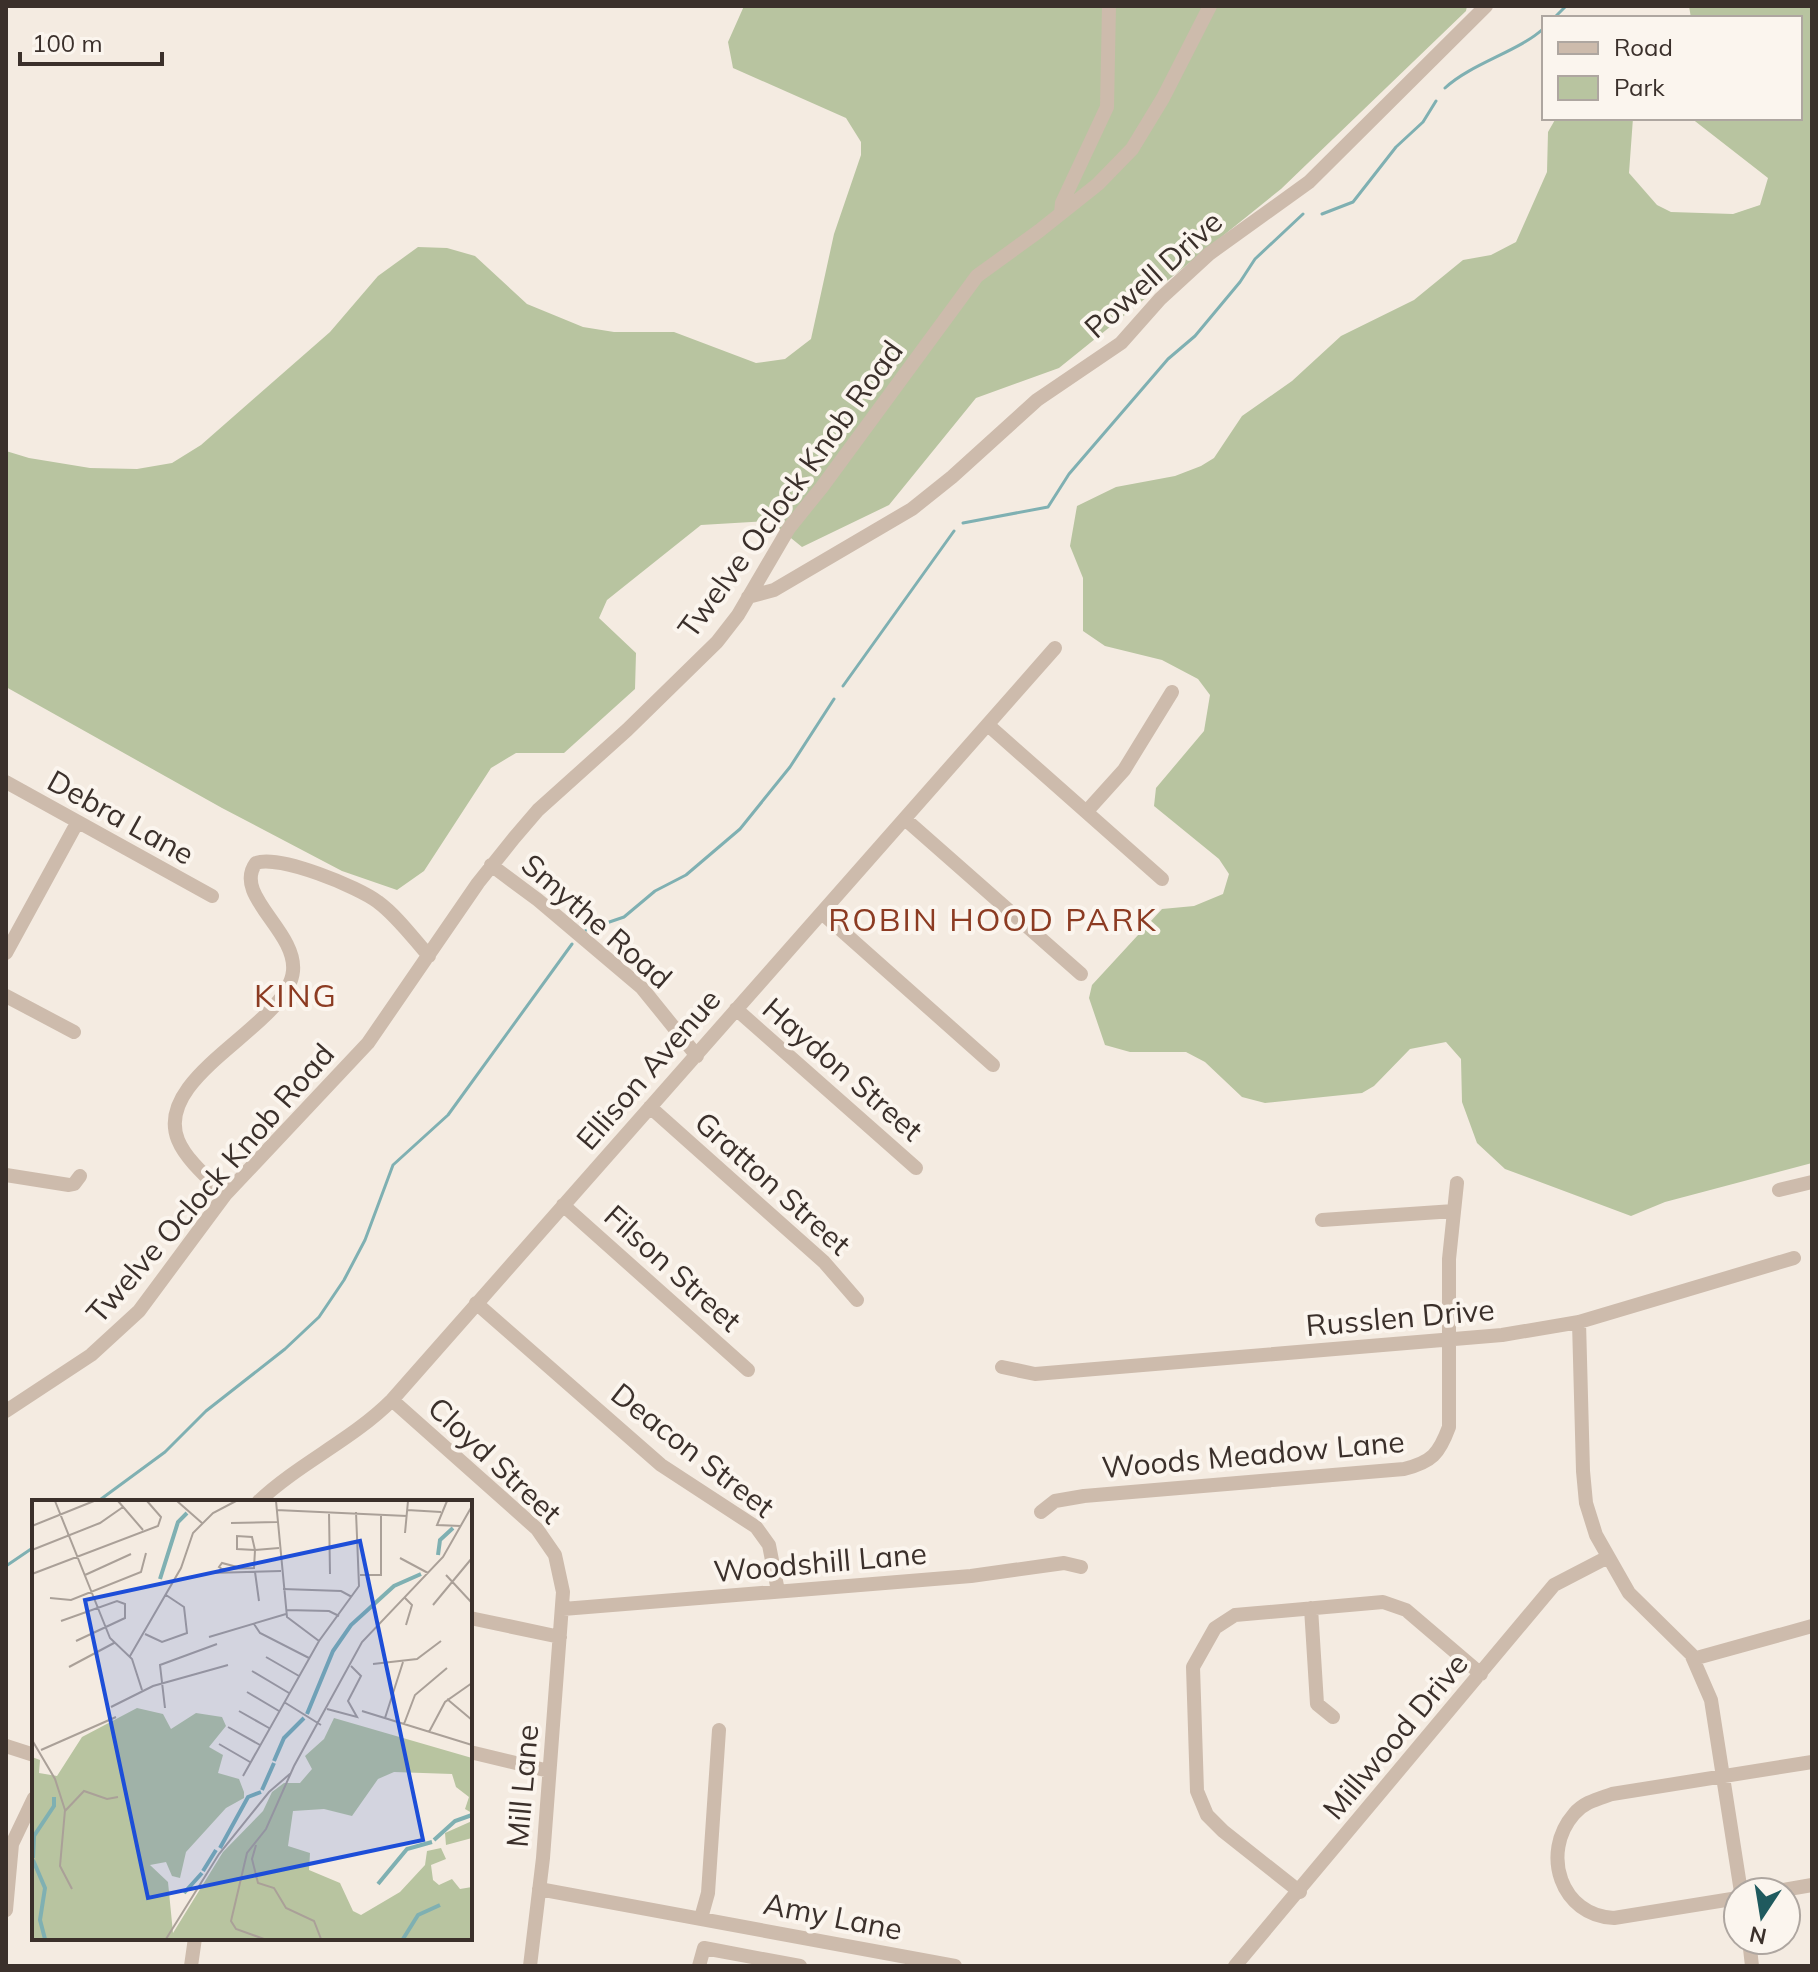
<svg xmlns="http://www.w3.org/2000/svg" width="1818" height="1972" font-family="Mulish,sans-serif">
<style>
.green{fill:#b8c4a0}
.lines{fill:none;stroke-linecap:round;stroke-linejoin:round}
.stream{stroke:#7fb0b2;stroke-width:3}
.minor{stroke:#cdbbac;stroke-width:14}
.labels{text-anchor:middle;dominant-baseline:central;stroke-width:8;stroke-linejoin:round;paint-order:stroke}
.street-label{font-size:30px;fill:#3b302b;stroke:#fbf5ee}
.neighbourhood-label{font-size:32px;letter-spacing:2px;fill:#8c3b22;stroke:#fbf5ee}
.inset-river{fill:none;stroke:#7fb0b2;stroke-width:4}
.inset-road{fill:none;stroke:#aaa098;stroke-width:2}
.view{fill:#1d4ed8;fill-opacity:0.15;stroke:#1d4ed8;stroke-width:4}
.inset-edge{fill:none;stroke:#3b302b;stroke-width:4}
</style>
<rect width="100%" height="100%" fill="#f4ebe1"/>
<path class="green" d="M744,6H1467L1466,11L1281,189L1059,368L976,398L889,505L802,547L770,521L701,525L607,600L599,618L636,653L635,689L564,753H516L491,768L424,871L397,890L342,871L222,808L6,687V451L29,458L90,468L137,469L172,463L201,445L330,332L378,276L418,247L447,248L475,256L527,304L583,327L614,332H674L756,363L785,359L811,339L834,234L861,155V142L846,118L733,68L728,42Z
M1689,6H1812V1163L1665,1202L1631,1216L1505,1169L1477,1143L1462,1102L1461,1059L1446,1042L1410,1049L1374,1086L1362,1093L1265,1103L1242,1097L1205,1062L1186,1052H1130L1105,1045L1089,998L1092,985L1162,909L1194,906L1223,894L1229,874L1219,859L1154,806L1156,788L1204,731L1210,695L1198,679L1162,660L1105,646L1083,631V578L1070,546L1077,506L1116,487L1175,476L1201,466L1214,458L1242,416L1292,381L1341,336L1414,300L1463,260L1491,255L1516,242L1547,172L1548,132L1556,118H1633L1629,173L1657,205L1671,212L1733,214L1760,205L1768,178L1691,118H1800V18H1691Z"/>
<g class="lines">
<path class="stream" d="M1554,18L1566,6
M1445,88C1472,63 1520,51 1544,28
M1322,214L1353,202L1396,147L1423,122L1436,101
M963,523L1048,507L1069,474L1168,359L1195,336L1240,282L1255,259L1303,214
M843,686L954,531
M586,930L624,917L655,891L686,875L740,829L790,767L834,699
M97,1502L165,1452L206,1411L285,1349L319,1317L344,1280L365,1240L393,1165L448,1115L572,944
M6,1566L34,1547"/>
<path class="minor" d="M1061,213L1062,203L1107,107L1109,6
M748,597L774,590L912,509L952,477L1037,400L1121,343L1160,299L1209,254L1309,182L1486,6
M988,725L1162,879
M6,782L212,896
M1087,811L1124,770L1172,692
M905,819L1081,974
M491,865L538,900L642,988L697,1056
M823,914L993,1065
M6,953L77,823
M6,996L74,1032
M736,1009L916,1168
M650,1107L824,1262L857,1300
M6,1175L69,1185L74,1184L80,1176
M1779,1190L1812,1182
M225,1195C210,1180 186,1160 178,1140C152,1075 288,1026 293,971C297,931 232,895 256,863C278,854 359,887 378,902C397,916 413,938 429,956
M563,1205L748,1370
M1322,1220L1454,1211
M476,1303L661,1465L756,1527L769,1545L778,1591
M1579,1322L1583,1471L1586,1503L1596,1535L1629,1593L1691,1654L1711,1700L1741,1892
M1002,1367L1035,1374L1502,1335L1579,1322L1794,1258
M392,1400L537,1529L555,1555L563,1592L543,1858L530,1966
M6,1411L91,1355L139,1311L225,1195L368,1043L478,883L514,838L538,810L627,730L717,642L738,615L789,528L822,487L977,276L1039,231L1098,184L1132,149L1163,98L1210,6
M258,1502C299,1463 352,1440 392,1400L1055,648
M1041,1512L1055,1501L1084,1496L1404,1469C1432,1462 1439,1454 1449,1427V1259L1457,1183
M1311,1608L1317,1704L1333,1717
M563,1609L971,1576L1064,1563L1081,1567
M470,1618L560,1637
M1693,1659L1812,1626
M6,1746L34,1755
M470,1752L549,1771
M539,1889L955,1966
M1300,1892L1223,1831L1207,1815L1197,1791L1193,1667L1215,1628L1235,1615L1383,1602L1406,1610L1481,1674
M1772,1892L1812,1885
M1738,1898L1614,1918C1561,1916 1540,1853 1574,1814C1584,1802 1598,1799 1612,1794L1812,1762
M6,1910L12,1844L34,1798
M701,1918L708,1893L719,1730
M1749,1940L1752,1966
M191,1966L195,1938
M699,1966L704,1948L800,1966
M1235,1966L1554,1585L1608,1557"/>
</g>
<g class="labels">
<g class="street-label">
<text transform="translate(1153 274) rotate(-42)">Powell Drive</text>
<text transform="translate(790 489) rotate(-54)">Twelve Oclock Knob Road</text>
<text transform="translate(121 817) rotate(29)">Debra Lane</text>
<text transform="translate(597 921) rotate(41)">Smythe Road</text>
<text transform="translate(648 1069) rotate(-49)">Ellison Avenue</text>
<text transform="translate(843 1069) rotate(41)">Haydon Street</text>
<text transform="translate(210 1183) rotate(-49)">Twelve Oclock Knob Road</text>
<text transform="translate(773 1183) rotate(42)">Gratton Street</text>
<text transform="translate(673 1268) rotate(42)">Filson Street</text>
<text transform="translate(1400 1317) rotate(-5)">Russlen Drive</text>
<text transform="translate(693 1450) rotate(38)">Deacon Street</text>
<text transform="translate(1253 1454) rotate(-5)">Woods Meadow Lane</text>
<text transform="translate(495 1460) rotate(43)">Cloyd Street</text>
<text transform="translate(820 1562) rotate(-5)">Woodshill Lane</text>
<text transform="translate(1395 1736) rotate(-50)">Millwood Drive</text>
<text transform="translate(522 1786) rotate(-85)">Mill Lane</text>
<text transform="translate(833 1916) rotate(11)">Amy Lane</text>
</g>
<g class="neighbourhood-label">
<text x="993" y="919">ROBIN HOOD PARK</text>
<text x="296" y="995">KING</text>
</g>
</g>
<g transform="translate(32 1500)">
<rect width="440" height="440" fill="#f4ebe1"/>
<path d="M105,208L131,214L139,229L164,213L190,217L194,226L177,247L191,255L186,273L207,279L212,292V298L194,308L154,352L148,378L140,376L134,362L118,365L136,382L141,433L191,352L231,311L240,292L252,283H268L280,269L273,256L292,239L302,218L440,258V313L433,309L437,297L424,287L420,274L362,272L346,279L320,316L292,309L261,311L256,346L278,353L277,370L308,383L321,411L329,415L368,392L393,365L395,351L409,348L414,359L399,365L401,380L407,385L420,379L428,389L440,387V439H0V257L8,260L7,273L25,276L50,237ZM440,321V338L414,345L413,333Z" fill="#b8c4a0"/>
<path class="inset-river" d="M406,55L408,40L421,28M128,79L146,22L155,13M275,214L301,151L319,125L362,86L389,74M242,261L252,238L272,218M230,290L242,263M402,340L423,321L440,315M188,348L216,297L229,292M1,358L2,336L22,306V297M1,360L13,388L8,420L13,439M171,371L184,350M346,384L375,349L400,342M152,393L170,373M371,439L386,415L408,405"/>
<path class="inset-road" d="M23,1L78,138L100,159L110,190M86,1L111,30M145,1L170,23M244,1L255,117L287,141M415,1L405,25L429,26M244,10L375,16M375,10L409,12M297,12L298,74M199,23L245,22M0,26L62,1M373,33L376,1M0,50L68,23L91,7M368,58L396,73M209,68L190,63L187,67L190,69L222,68L223,50L220,37L205,36V49L223,50L247,48M223,72L227,101M178,73L249,71M0,74L126,26L129,17L115,1M53,75L99,54M328,75H349V14M414,75L440,103M251,89L309,91L320,97M18,98L39,100L109,72L114,53M373,98L380,105L374,125M401,105L440,58M254,110L297,111L307,116M29,121L85,101L93,104V118L44,141M222,124L228,133L277,158M113,134L130,142L155,133L152,107L134,95M177,137L254,114M98,156L149,68L161,33L181,13L204,1M234,157L267,176M341,164L385,159L409,141M37,167L82,143M220,171L257,193M215,192L247,211M415,199L440,220M252,202L289,225M79,207L121,186L196,165M133,208L128,165L185,144M295,209L325,217L316,201L329,176L319,166M207,211L237,228M330,211L440,245M353,218L371,162M372,224L383,195L415,168M196,227L228,245M397,232L413,202L440,183M0,240L23,279L33,310L28,366L40,389M187,244L218,262M9,250L84,217M211,276L287,141L327,86L324,12M33,311L52,291L75,299L86,297M224,345L220,359L226,383L242,388L254,408L282,421L289,439M134,439L187,354L237,292L259,273M232,439L204,429L199,421L215,353L234,329L262,266L330,142L411,57L440,6"/>
<path class="view" d="M328,41L391,340L116,398L53,100Z"/>
<rect width="440" height="440" class="inset-edge"/>
</g>
<rect width="1818" height="1972" fill="none" stroke="#3b302b" stroke-width="16"/>
<rect x="1542" y="16" width="260" height="104" fill="#fbf5ee" stroke="#aea6a0" stroke-width="2"/>
<rect x="1558" y="42" width="40" height="12" fill="#cdbbac" stroke="#aea6a0" stroke-width="2"/>
<text x="1614" y="56" font-size="24" fill="#3b302b">Road</text>
<rect x="1558" y="76" width="40" height="24" fill="#b8c4a0" stroke="#aea6a0" stroke-width="2"/>
<text x="1614" y="96" font-size="24" fill="#3b302b">Park</text>
<g transform="translate(1762 1916) rotate(192)"><circle r="38" fill="#fbf5ee" stroke="#aea6a0" stroke-width="2"/>
<path d="M0-6L14 30L0 20L-14 30Z" fill="#1f5a5e"/>
<text y="-12" font-size="22" font-weight="bold" text-anchor="middle" fill="#3b302b">N</text>
</g>
<path d="M20 52v12h142v-12" fill="none" stroke="#3b302b" stroke-width="4"/>
<text x="32" y="52" font-size="24" fill="#3b302b" stroke="#fbf5ee" stroke-width="6" paint-order="stroke">100 m</text>
</svg>
